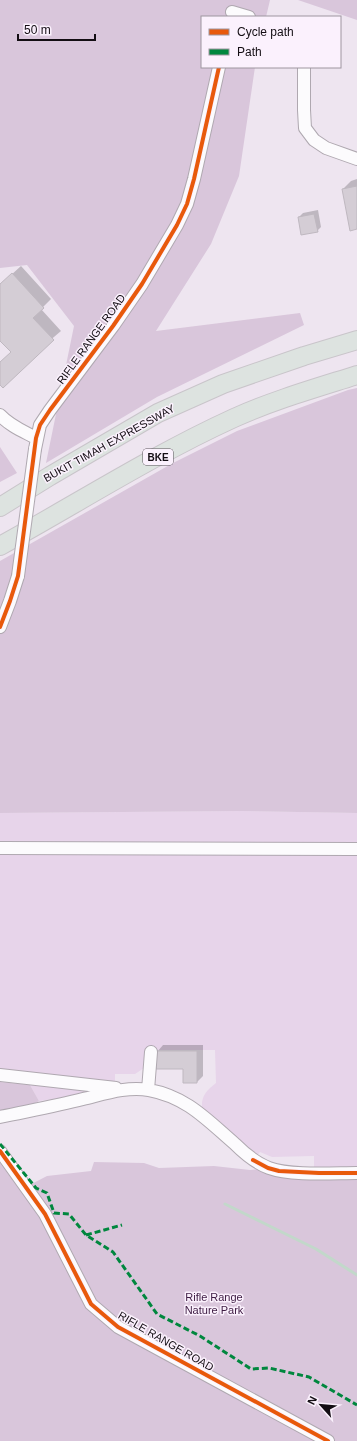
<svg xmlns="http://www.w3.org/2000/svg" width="357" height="1441" font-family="Arial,sans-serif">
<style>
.green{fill:#e7d4ea}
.forest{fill:#d9c6db}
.shadow{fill:#0003}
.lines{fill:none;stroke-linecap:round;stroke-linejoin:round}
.stream{stroke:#c2d8ca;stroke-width:3}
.building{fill:#d4cdd5;stroke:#bfb8c0}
.minor-casing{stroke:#afa8b0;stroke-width:14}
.highway-casing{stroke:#c9c5ca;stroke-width:20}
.minor{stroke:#fcfbfd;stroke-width:12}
.highway{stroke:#dde3e0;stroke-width:18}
.minor-bridge-casing{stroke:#afa8b0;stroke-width:14;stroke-linecap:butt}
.minor-bridge{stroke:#fcfbfd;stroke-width:12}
.quiet{stroke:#00873e;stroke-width:3;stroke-dasharray:6 3;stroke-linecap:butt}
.cycleway-casing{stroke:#fbf1fd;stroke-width:6}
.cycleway{stroke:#e8590c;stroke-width:4}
.labels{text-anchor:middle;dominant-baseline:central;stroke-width:3;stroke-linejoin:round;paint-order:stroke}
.shield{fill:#fbf1fd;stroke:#595159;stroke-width:1}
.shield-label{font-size:10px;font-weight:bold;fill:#130d13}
.street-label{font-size:11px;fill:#130d13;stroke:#fbf1fd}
.park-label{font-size:11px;fill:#3d1b42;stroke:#fbf1fd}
</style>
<rect width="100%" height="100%" fill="#eee5f0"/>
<path class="green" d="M243,811L357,813V1169L314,1168V1156L272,1157L260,1152L256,1157L202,1108C201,1096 207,1090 216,1083L215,1050H147L144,1068L135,1074H115V1083L98,1093L39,1101L30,1085L0,1082V813Z"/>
<path class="forest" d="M0,0H270L266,17H202V67H255L239,176L211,244L156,331L300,313L304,325L157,397L46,463L74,326L27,265L0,268Z
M298,0H357V20Z
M357,388V813L243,811L0,813V561L173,463L237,431L348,390Z
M0,447L17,473L0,482Z
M0,1082L30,1085L39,1101L26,1108L0,1113Z
M94,1162L144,1163L159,1168L214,1166L250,1170L260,1169L357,1176V1441H0V1163L20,1190L47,1176L91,1171Z"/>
<path class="shadow" d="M357,179V228L343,189L351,181Z
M318,210L321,227L317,231L299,217L303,213Z
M21,266L51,299L41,309L61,331L0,383V363L12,352L0,339V285Z
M163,1045H203V1076L197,1082L184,1068L157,1052Z"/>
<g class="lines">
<path class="stream" d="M225,1204L316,1249L357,1275"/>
</g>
<path class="building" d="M357,186V229L350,231L342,189Z
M314,214L318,232L301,235L298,217Z
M12,273L44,308L33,318L54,340L3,388L0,385V362L11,352L0,341V284Z
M156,1051H197V1083H183V1069H156Z"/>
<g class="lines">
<g class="minor-casing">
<path id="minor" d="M232,12L249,17
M304,67V110L305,128L314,140L326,148L357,159
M0,415C10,426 23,431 36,438
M35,449L40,425L50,410L113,326L142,284L177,225L187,204L194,179L219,67
M0,627L10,601L18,576
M0,848L357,849
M0,1075L116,1088
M148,1090L151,1052
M0,1117C28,1111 56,1106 83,1099C104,1094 127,1086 149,1090C187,1097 207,1120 235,1144C245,1154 256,1163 269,1168C291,1176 333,1173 357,1173
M0,1151L45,1214L91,1304L118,1327L328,1441"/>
</g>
<g class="highway-casing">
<path id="highway" d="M0,507L50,476L158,413L223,384L304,356L357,340
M0,546C78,503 153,455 234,418C274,400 316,388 357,375"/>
</g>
<use href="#minor" class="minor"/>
<use href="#highway" class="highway"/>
<g class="minor-bridge-casing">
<path id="minor-bridge" d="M18,576L35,449"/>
</g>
<use href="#minor-bridge" class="minor-bridge"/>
<path class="quiet" d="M0,1144L36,1188L47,1193L54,1213L69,1214L86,1235L113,1252L157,1314L200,1336L251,1369L269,1368L309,1377L357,1405
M86,1235L122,1225"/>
<g class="cycleway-casing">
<path id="cycleway" d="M0,627L10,601L18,576L36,438L40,425L50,410L113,326L142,284L177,225L187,204L194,179L219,67
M0,1151L45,1214L91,1304L118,1327L328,1441
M253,1160L268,1168L279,1171L319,1173H357"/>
</g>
<use href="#cycleway" class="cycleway"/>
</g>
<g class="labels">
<rect class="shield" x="143" y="449" width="30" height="16" rx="3"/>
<g class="shield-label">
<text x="158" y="457">BKE</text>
</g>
<g class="street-label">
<text transform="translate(91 339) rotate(-54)">RIFLE RANGE ROAD</text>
<text transform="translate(109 443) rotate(-29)">BUKIT TIMAH EXPRESSWAY</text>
<text transform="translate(166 1341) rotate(30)">RIFLE RANGE ROAD</text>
</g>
<g class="park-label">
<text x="214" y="1297">Rifle Range<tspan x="214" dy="13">Nature Park</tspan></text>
</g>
</g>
<rect x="201" y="16" width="140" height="52" fill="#fbf1fd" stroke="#9e969f"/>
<rect x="209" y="29" width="20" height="6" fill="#e8590c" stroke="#9e969f"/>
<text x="237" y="36" font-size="12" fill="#130d13">Cycle path</text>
<rect x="209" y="49" width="20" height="6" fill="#00873e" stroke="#9e969f"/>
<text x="237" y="56" font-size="12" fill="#130d13">Path</text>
<g transform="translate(321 1405) rotate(297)" stroke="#fbf1fd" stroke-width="3" paint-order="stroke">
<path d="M0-3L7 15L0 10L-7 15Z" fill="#130d13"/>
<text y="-6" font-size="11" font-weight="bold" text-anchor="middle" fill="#130d13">N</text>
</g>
<path d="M18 34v6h77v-6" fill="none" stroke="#130d13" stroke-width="2"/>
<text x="24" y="34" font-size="12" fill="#130d13" stroke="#fbf1fd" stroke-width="3" paint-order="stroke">50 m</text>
</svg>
